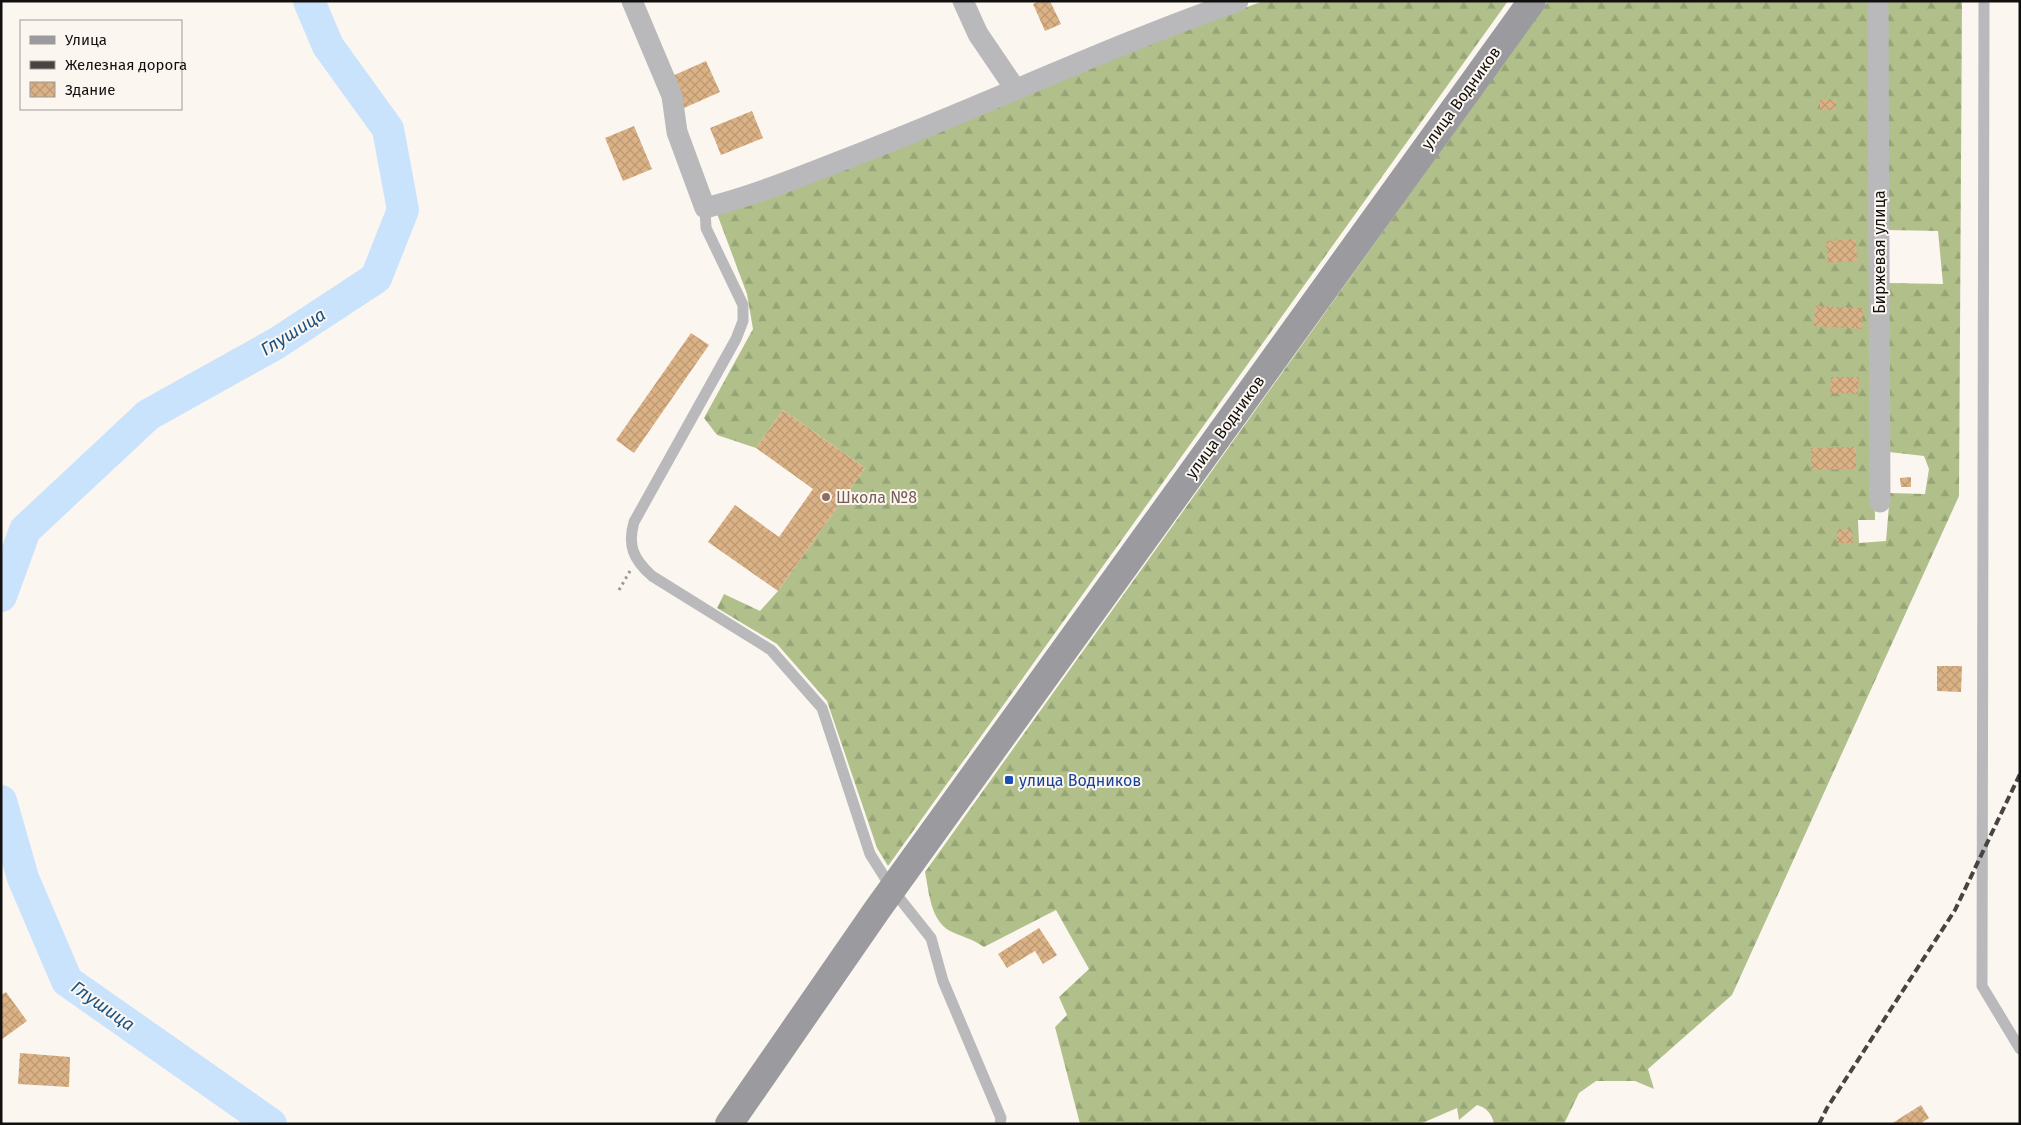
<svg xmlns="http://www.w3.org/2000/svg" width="2021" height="1125" font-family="'Fira Sans',sans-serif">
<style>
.forest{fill:url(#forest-firs)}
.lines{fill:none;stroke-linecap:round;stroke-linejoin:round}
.river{stroke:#cae3fd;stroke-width:32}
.building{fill:url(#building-cross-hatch)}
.path{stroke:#9b9794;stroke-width:3;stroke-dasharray:2.5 4;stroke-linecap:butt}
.service{stroke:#b9b9bc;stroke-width:11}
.minor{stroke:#b9b9bc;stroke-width:21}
.secondary{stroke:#9b9b9f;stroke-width:28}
.rail{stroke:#474442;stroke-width:4;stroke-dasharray:8 4;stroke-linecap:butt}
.education-dot{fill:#8d6e63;stroke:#fcf6f1;stroke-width:2}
.transit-dot{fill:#1a4fb4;stroke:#fcf6f1;stroke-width:2}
.labels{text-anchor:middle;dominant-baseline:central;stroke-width:4;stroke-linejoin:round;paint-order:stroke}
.street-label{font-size:16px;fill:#12100f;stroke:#fcf6f1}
.education-label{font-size:16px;fill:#785e54;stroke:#fcf6f1;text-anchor:start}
.transit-label{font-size:16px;fill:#164399;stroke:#fcf6f1;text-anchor:start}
.water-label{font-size:18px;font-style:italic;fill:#165286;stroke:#fcf6f1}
</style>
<defs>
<pattern id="forest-firs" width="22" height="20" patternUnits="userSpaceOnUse" patternTransform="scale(1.25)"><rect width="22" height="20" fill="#b1c08a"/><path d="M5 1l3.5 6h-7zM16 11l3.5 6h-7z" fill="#97a476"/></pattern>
<pattern id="building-cross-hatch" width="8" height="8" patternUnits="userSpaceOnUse" patternTransform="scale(1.25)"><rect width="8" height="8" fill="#dbb286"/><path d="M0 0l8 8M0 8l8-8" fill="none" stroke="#bb9872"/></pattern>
</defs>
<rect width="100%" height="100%" fill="#fcf6f1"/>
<path class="forest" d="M1264,1H1508L888,866L877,848L827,701L777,644L717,608L724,594L760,611L778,591L865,468L783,410L756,448L717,435L704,418L753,329L747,294L716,211L1163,36Z
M1548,1H1869L1875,520H1858L1859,543L1886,541L1890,493L1925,494L1929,469L1924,456L1889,452L1887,283L1943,284L1938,231L1887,230L1885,1H1962L1959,496L1732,995L1648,1069L1654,1089L1635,1081H1596L1579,1093L1564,1124H1494C1492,1114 1487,1108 1477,1105L1459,1120L1457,1108L1420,1124H1080L1055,1027L1067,1015L1059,997L1089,969L1056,910L984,947C971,938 962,937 950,931C930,920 929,891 925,872Z"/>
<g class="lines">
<path class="river" d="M1,596L25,530L148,415L277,343L376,278L403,210L388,129L328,46L309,1
M1,801L23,878L67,981L271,1124"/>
</g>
<path class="building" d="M1039,1H1050L1061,24L1045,31L1033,4Z
M706,61L720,92L684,108L670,77Z
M1836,99V110H1820V100Z
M752,111L763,138L721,155L710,128Z
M634,126L652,169L623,181L605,138Z
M1856,239L1857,261L1828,263L1826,241Z
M1815,306L1863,308L1862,329L1814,326Z
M691,333L709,345L634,453L616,440Z
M1831,377H1859L1858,394L1830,393Z
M783,410L865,468L778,591L708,542L735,505L779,537L813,489L756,448Z
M1856,447V469L1811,470V448Z
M1911,477V487H1901L1900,478Z
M1837,529H1852L1853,543H1837Z
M1937,666H1962L1961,692L1937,691Z
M1039,928L1057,955L1043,964L1035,951L1007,968L998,954Z
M6,992L27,1021L1,1040V995Z
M20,1053L70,1057L69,1087L18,1084Z
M1921,1105L1929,1118L1920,1124H1891Z"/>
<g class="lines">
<path class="path" d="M619,590L630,571"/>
<path class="service" d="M1984,1L1982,986L2020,1049
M705,208L706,228L743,305V321L736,339L634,522C627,546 634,560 652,576L771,650L822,708L870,854L892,889L931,938L943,981L1001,1118L1000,1124"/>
<path class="minor" d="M632,1L672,96L677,132L705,208C760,194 812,172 866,151C990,103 1112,45 1238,1
M963,1L978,34L1016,90
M1878,1L1880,502"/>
<path class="secondary" d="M729,1124L877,910L1532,1"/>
<path class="rail" d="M1819,1124L1827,1108L1955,910L2020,774"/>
</g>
<circle class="education-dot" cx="826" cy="497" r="5"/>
<rect class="transit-dot" x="1004" y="775" width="10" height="10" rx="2.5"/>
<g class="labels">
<g class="street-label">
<text transform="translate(1461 98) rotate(-54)">улица Водников</text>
<text transform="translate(1879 252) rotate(-90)">Биржевая улица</text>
<text transform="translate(1225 427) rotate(-54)">улица Водников</text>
</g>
<g class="education-label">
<text x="836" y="497">Школа №8</text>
</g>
<g class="transit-label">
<text x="1019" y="780">улица Водников</text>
</g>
<g class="water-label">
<text transform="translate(293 332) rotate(-32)">Глушица</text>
<text transform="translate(103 1006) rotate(35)">Глушица</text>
</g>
</g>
<rect width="2021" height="1125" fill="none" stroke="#12100f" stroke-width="5"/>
<rect x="20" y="20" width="162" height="90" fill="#fcf6f1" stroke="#9e9a97"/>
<rect x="30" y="36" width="25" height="8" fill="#9b9b9f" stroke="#9e9a97"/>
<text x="65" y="45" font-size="15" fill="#12100f">Улица</text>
<rect x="30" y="61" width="25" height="8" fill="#474442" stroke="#9e9a97"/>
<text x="65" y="70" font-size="15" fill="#12100f">Железная дорога</text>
<rect x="30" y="82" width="25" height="15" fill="url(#building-cross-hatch)" stroke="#9e9a97"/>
<text x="65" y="95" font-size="15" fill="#12100f">Здание</text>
</svg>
